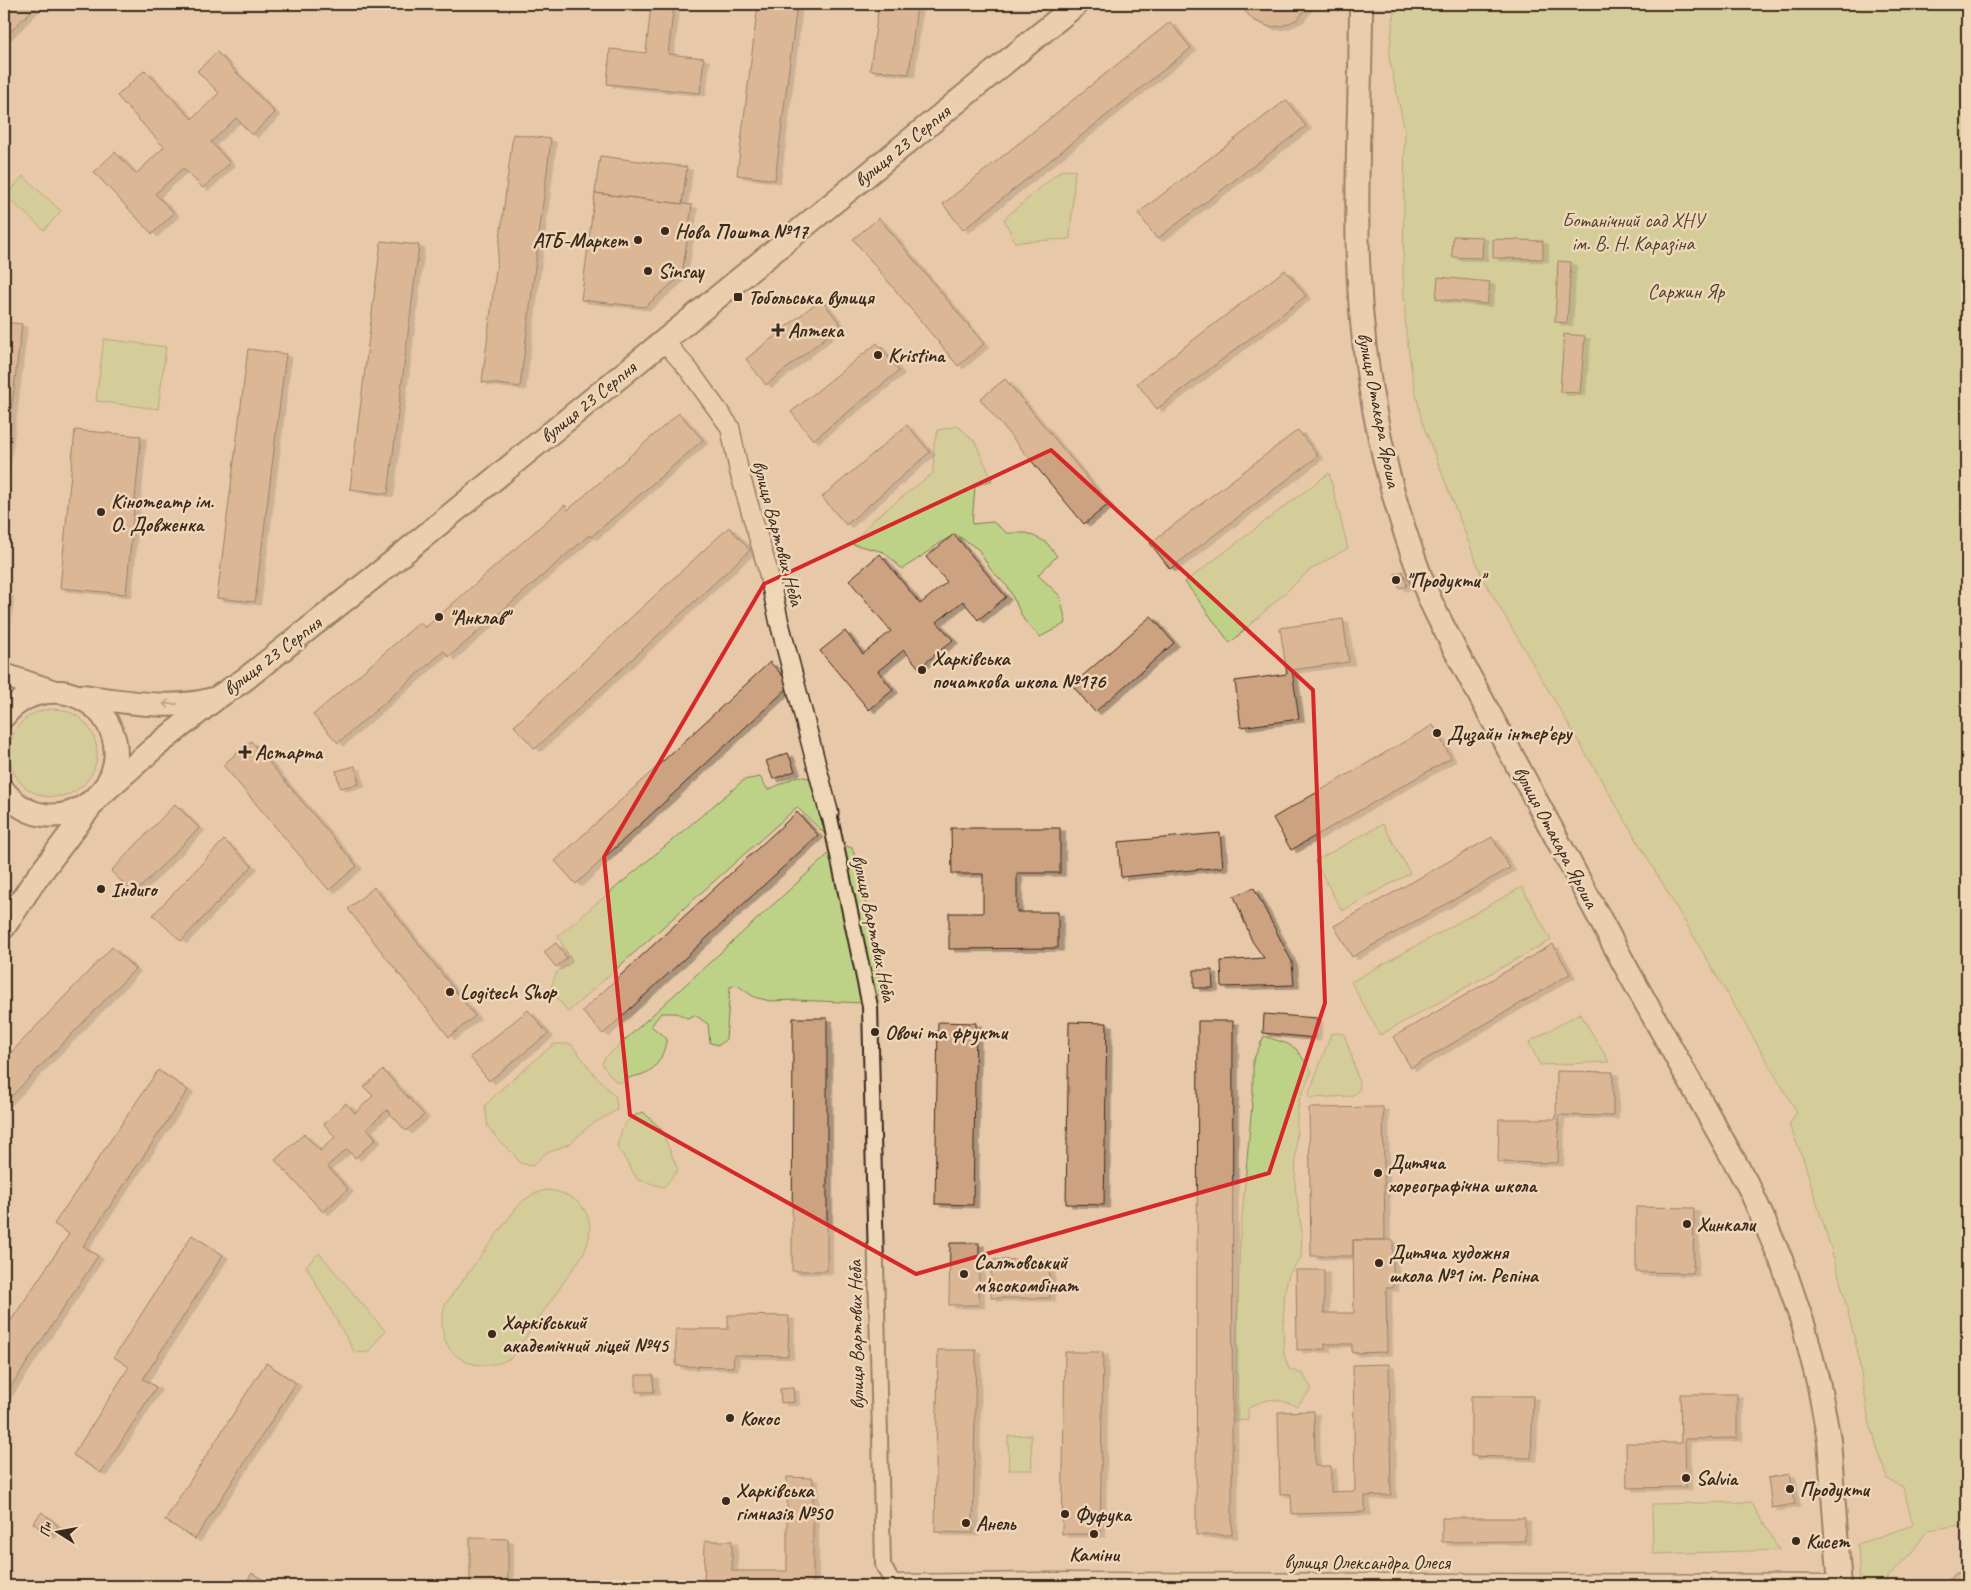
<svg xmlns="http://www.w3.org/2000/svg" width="1971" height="1590" font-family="Caveat,sans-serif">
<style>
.green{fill:#bed287;stroke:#7c7e52}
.building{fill:#cda281;stroke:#3b2a1e;filter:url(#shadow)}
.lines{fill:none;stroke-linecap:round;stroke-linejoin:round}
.pedestrian-casing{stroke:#3b2a1e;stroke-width:18}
.minor-casing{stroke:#3b2a1e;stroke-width:21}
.tertiary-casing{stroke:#3b2a1e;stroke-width:26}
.pedestrian{stroke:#efd6b7;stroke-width:14}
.minor{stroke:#efd6b7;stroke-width:18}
.tertiary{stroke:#efd6b7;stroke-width:22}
.oneway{stroke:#95806a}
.marked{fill:none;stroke:#d62828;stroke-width:4;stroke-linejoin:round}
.poi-dot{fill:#3b2a1e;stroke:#efd6b7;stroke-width:2}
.labels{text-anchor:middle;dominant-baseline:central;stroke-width:5;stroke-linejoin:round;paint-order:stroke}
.street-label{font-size:20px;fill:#3b2a1e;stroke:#efd6b7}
.park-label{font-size:20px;fill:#4f432e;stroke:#efd6b7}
.poi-label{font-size:20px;font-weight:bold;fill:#3b2a1e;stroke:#efd6b7;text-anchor:start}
</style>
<defs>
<filter id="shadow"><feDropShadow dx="5.5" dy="3" stdDeviation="0" flood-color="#0004"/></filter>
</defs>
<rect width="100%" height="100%" fill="#e7c8a8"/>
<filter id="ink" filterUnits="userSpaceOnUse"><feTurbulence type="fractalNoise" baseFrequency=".02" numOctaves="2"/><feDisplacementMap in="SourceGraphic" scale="10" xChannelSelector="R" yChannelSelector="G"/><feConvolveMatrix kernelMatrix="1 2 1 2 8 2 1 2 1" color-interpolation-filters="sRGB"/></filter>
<g filter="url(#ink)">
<path class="green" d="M1395,4H1967V1524L1928,1530L1911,1553L1886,1579L1887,1586H1860L1858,1544L1913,1525L1903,1487L1887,1479L1869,1421L1857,1349L1838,1272L1804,1161L1789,1125L1797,1112L1483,579L1422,422L1413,380L1406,333L1403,273L1405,131L1389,57Z
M1075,170L1070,239L1015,242L1004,219L1060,171Z
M23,176L61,211L44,230L6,196Z
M104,339L166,347L158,409L96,401Z
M958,426L975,442L992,480L975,486L972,524L993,522L1007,533H1027L1046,542L1057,556L1038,575L1060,596L1066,623L1040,637L1024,620L1008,587L991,570L978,549L955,534C936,544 921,558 902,569L884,552L852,544L874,519L933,473L934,444L938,430Z
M1329,473L1348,548L1310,570L1230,643L1185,582Z
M9 753a44 44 0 1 1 88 0a44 44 0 1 1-88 0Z
M798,776L809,778L825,834L797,807L568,1012L550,989L557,972L572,962L558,936L744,780L760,777L768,790Z
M1383,824L1410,873L1342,911L1315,861Z
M841,844L852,848L857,862L860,886L866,904L872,935L878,956V977L880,992L875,1001L864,1003L796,1000L770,1001L754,997L737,985L730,987L726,1039L719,1045L710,1043L708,1024L695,1015L687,1018L677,1013H661L651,1026L667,1039C663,1055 658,1070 640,1075C632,1077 628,1077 622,1083L615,1081L602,1064L604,1059L833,850Z
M1522,887L1551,940L1380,1035L1351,982Z
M1580,1013L1609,1062L1540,1065L1529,1042Z
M1338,1033L1344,1034L1352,1057L1360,1088L1356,1093L1351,1096L1311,1098L1308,1096L1331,1034Z
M1264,1036L1288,1044L1296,1049L1312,1071L1299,1100L1297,1117L1295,1186L1302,1232L1301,1258L1289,1274L1285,1290L1283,1325L1284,1355L1289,1369L1303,1374L1312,1389L1297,1406C1276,1398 1268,1396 1248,1409V1420L1234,1421L1240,1239L1253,1092V1061Z
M554,1044H571L594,1074L616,1097L617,1110L589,1126L571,1143L545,1154L532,1166L520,1163L513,1153L500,1142L488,1127L485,1106L498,1092Z
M643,1112L661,1129L678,1170L664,1187L638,1180L617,1146C623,1127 624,1119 643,1112Z
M546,1190C582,1193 600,1219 584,1253L511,1358C469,1380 429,1348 446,1303L517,1207C526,1197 534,1193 546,1190Z
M319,1253L385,1331L368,1352L355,1353L306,1266Z
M1031,1435L1032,1470H1009L1008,1436Z
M1751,1502L1779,1550L1653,1554L1652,1504Z"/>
<path class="building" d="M4,4H38L4,38Z
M651,4H674L668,54L704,58L700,93L607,84L610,49L646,53Z
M758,4H797L775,180L737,175Z
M879,4H917L909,74L870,70Z
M1241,4H1309L1298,19L1282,26L1270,27L1253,20L1244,10Z
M1170,22L1191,48L963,230L943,204Z
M217,52L275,113L252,135L236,118L211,142L230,163L203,188L183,168L155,194L174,213L152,234L94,172L115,152L136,174L164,147L117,96L145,70L192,119L219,93L197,71Z
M1286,100L1306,126L1157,239L1138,213Z
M513,134L551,139L520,387L482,382Z
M600,156L687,167L682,204L595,193Z
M595,193L692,205L682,275L645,307L581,300Z
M879,218L984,344L958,366L853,239Z
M1453,236L1483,237L1482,258L1452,257Z
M1493,239L1543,241V259L1493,258Z
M381,241L419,245L388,494L350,489Z
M1558,261L1571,262L1567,323L1555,322Z
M1285,270L1306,296L1157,409L1137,383Z
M1438,277L1490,282L1487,304L1436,299Z
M821,299L841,325L766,385L746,359Z
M4,322L22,324L4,468Z
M1564,334L1585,336L1580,393L1560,392Z
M877,343L899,371L813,440L791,412Z
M248,349L286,354L255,602L217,598Z
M1005,379L1109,504L1084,524L980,399Z
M679,413L703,440L591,537L589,535L449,657L444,651L338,743L313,715L420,622L425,628L565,505L568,510Z
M907,425L930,452L846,525L822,497Z
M75,430L141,436L126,594L60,588Z
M1298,430L1318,456L1170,569L1150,543Z
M729,527L750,550L535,749L514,726Z
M954,534L1006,597L978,620L963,601L937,622L953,640L919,668L904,650L878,671L893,690L869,710L820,651L845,631L863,654L891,631L849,580L880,554L920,604L947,582L926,557Z
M1403,571L1407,586L1399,588L1395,574Z
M4,594H8L5,623H4Z
M1151,616L1174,643L1095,712L1072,685Z
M1343,619L1349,662L1292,670L1299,719L1241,727L1235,681L1287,674L1280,628Z
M770,662L791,685L576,884L555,861Z
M1433,725L1451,758L1291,850L1273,818Z
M251,741L357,866L329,890L223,765Z
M788,753L795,771L773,779L766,761Z
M355,766L359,784L340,788L336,771Z
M175,804L199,828L134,894L111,871Z
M797,812L818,835L603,1034L582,1011Z
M951,828H1060V873H1017V912H1058V948L949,949V913H983V874H952Z
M1220,833L1223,867L1121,877L1118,842Z
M1492,837L1510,868L1352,957L1334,926Z
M224,840L252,866L181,941L153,915Z
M374,887L475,1016L449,1037L348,909Z
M1254,888L1292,962L1294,985L1222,987L1221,961L1264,958L1252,941L1234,896Z
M556,943L567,958L556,967L544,952Z
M1553,944L1570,974L1411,1068L1393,1037Z
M112,947L135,969L4,1104V1060Z
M1194,970H1212L1213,988H1194Z
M528,1010L548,1034L489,1081L470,1057Z
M1264,1014L1317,1018L1315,1038L1263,1033Z
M793,1018H827V1271H792Z
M1198,1021H1233L1232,1535H1196Z
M938,1022L976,1023L973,1205L935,1204Z
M1069,1022L1107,1023L1104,1205L1066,1204Z
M158,1070L188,1090L83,1246L98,1256L4,1397V1331L69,1234L54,1224Z
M383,1070L424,1115L406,1131L387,1110L367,1128L376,1139L355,1158L347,1149L327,1166L348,1189L323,1212L275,1160L304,1134L320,1151L335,1137L324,1124L346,1103L355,1113L373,1096L364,1087Z
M1557,1071L1613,1072V1116L1559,1115L1558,1163L1498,1162L1499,1119H1556Z
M1383,1107L1385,1240H1353V1256H1311L1309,1108Z
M1636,1207L1694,1208L1693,1273L1636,1272Z
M192,1235L223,1255L143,1379L156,1387L101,1473L73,1455L129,1367L114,1357Z
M1353,1240H1393V1288H1386L1387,1352L1352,1353V1344H1325V1349L1297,1350L1296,1270H1324V1313H1354Z
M950,1243H979V1305H949Z
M1049,1259L1050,1298H991V1260Z
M728,1315L789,1316L788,1356L734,1355L733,1367L676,1366V1329H728Z
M938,1350H976L973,1533L935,1532Z
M1065,1352H1103L1100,1534H1062Z
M266,1363L296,1383L195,1539L165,1520Z
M1389,1364L1391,1495L1365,1496V1512L1292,1514L1291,1494H1280L1278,1412L1314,1411L1315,1466H1331V1492L1355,1491L1353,1365Z
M636,1375H653L654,1392H636Z
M793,1388L794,1402L781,1403L780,1389Z
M1680,1394H1737V1438L1685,1439L1686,1487L1627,1488L1626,1443H1681Z
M1471,1396H1533L1531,1458L1471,1456Z
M1790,1474L1795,1504L1772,1508L1768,1478Z
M787,1477L813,1478V1586H692L704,1585L705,1541H732V1571H787Z
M42,1512L58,1526L49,1536L33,1523Z
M1442,1518H1525V1541L1442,1542Z
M470,1538L508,1539V1586H470Z
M252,1573L272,1586H244Z
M1955,1573H1967V1586H1943Z"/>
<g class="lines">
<g class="pedestrian-casing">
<path id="pedestrian" d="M829,813L870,1006L883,1565L893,1584"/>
</g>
<g class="minor-casing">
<path id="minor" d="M664,341L689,370L730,427L739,471L767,567L779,621L829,813
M893,1586V1584L1040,1582L1840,1584"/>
</g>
<g class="tertiary-casing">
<path id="tertiary" d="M1361,4C1361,89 1355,175 1358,260C1362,374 1385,490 1428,595C1435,613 1445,629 1453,646L1628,971L1750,1189L1782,1262L1804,1327L1819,1386L1829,1440L1840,1586
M4,675L52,691
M81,696C123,701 171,711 213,699
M4,716C18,699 38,690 61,692C77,694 93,703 103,716C150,781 56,855 4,791
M4,927L31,886L97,798L155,747L218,697L244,680L384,569L1077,4"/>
</g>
<use href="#pedestrian" class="pedestrian"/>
<use href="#minor" class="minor"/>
<use href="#tertiary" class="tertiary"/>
</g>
<defs><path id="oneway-shaft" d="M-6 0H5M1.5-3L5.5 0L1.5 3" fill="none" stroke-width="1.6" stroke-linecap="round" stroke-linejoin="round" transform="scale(1.25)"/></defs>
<use class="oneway" href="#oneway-shaft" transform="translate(170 704) rotate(-180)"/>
</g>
<path d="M0 0H1971V1590H0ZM1051,450L1313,690L1325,1003L1269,1173L916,1274L630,1115L604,857L764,584Z" fill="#e7c8a8" fill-opacity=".55" fill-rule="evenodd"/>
<path class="marked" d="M1051,450L1313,690L1325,1003L1269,1173L916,1274L630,1115L604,857L764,584Z"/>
<g class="poi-dot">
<circle cx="665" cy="231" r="5"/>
<circle cx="638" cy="240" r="5"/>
<circle cx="648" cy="271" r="5"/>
<rect x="733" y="292" width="10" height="10" rx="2.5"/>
<path d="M775.5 322.5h5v5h5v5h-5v5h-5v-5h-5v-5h5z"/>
<circle cx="878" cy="355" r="5"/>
<circle cx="101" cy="512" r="5"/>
<circle cx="1396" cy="580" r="5"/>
<circle cx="439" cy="617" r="5"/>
<circle cx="922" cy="670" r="5"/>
<circle cx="1437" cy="733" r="5"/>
<path d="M242.5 744.5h5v5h5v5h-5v5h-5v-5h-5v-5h5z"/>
<circle cx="101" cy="889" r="5"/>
<circle cx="450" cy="992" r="5"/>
<circle cx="875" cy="1032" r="5"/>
<circle cx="1378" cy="1173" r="5"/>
<circle cx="1687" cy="1224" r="5"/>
<circle cx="1379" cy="1263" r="5"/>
<circle cx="964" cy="1274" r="5"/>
<circle cx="492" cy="1334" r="5"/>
<circle cx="730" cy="1418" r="5"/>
<circle cx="1686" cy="1478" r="5"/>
<circle cx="1790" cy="1489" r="5"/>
<circle cx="726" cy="1501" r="5"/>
<circle cx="1065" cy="1514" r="5"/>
<circle cx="966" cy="1523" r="5"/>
<circle cx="1094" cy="1534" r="5"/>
<circle cx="1796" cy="1541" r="5"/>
</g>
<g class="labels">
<g class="street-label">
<text transform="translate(902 146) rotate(-39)">вулиця 23 Серпня</text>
<text transform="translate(588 402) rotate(-39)">вулиця 23 Серпня</text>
<text transform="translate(1379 410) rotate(79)">вулиця Отакара Яроша</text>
<text transform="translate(778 533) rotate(75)">вулиця Вартових Неба</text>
<text transform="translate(272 656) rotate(-37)">вулиця 23 Серпня</text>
<text transform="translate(1556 837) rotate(62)">вулиця Отакара Яроша</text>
<text transform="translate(874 928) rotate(78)">вулиця Вартових Неба</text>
<text transform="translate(856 1335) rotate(-91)">вулиця Вартових Неба</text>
<text x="1367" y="1562">вулиця Олександра Олеся</text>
</g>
<g class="park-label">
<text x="1633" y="220">Ботанічний сад ХНУ<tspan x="1633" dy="23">ім. В. Н. Каразіна</tspan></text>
<text x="1686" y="291">Саржин Яр</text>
</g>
<g class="poi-label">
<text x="675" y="231">Нова Пошта №17</text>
<text x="628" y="240" text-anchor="end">АТБ-Маркет</text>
<text x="658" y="271">Sinsay</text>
<text x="748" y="297">Тобольська вулиця</text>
<text x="788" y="330">Аптека</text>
<text x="888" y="355">Kristina</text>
<text x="111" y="501">Кінотеатр ім.<tspan x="111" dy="23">О. Довженка</tspan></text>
<text x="1406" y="580">"Продукти"</text>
<text x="449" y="617">"Анклав"</text>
<text x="932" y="658">Харківська<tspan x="932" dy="23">початкова школа №176</tspan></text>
<text x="1447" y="733">Дизайн інтер'єру</text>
<text x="255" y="752">Астарта</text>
<text x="111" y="889">Індиго</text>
<text x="460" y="992">Logitech Shop</text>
<text x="885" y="1032">Овочі та фрукти</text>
<text x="1388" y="1162">Дитяча<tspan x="1388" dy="23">хореографічна школа</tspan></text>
<text x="1697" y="1224">Хинкали</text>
<text x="1389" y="1252">Дитяча художня<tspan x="1389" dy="23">школа №1 ім. Рєпіна</tspan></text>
<text x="974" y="1262">Салтовський<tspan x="974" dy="23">м'ясокомбінат</tspan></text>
<text x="502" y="1322">Харківський<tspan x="502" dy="23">академічний ліцей №45</tspan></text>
<text x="740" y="1418">Кокос</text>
<text x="1696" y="1478">Salvia</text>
<text x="1800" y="1489">Продукти</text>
<text x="736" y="1490">Харківська<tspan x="736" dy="23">гімназія №50</tspan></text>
<text x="1075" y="1514">Фуфука</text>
<text x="976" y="1523">Анель</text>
<text x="1806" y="1541">Кисет</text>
<text x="1094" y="1554" text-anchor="middle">Каміни</text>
</g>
</g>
<rect width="1971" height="1590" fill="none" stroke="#efd6b7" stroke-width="20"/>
<rect x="10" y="10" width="1951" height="1570" fill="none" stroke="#3b2a1e" stroke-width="2" filter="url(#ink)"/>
<g transform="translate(58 1532) rotate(281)" stroke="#efd6b7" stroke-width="4" paint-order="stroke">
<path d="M0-4L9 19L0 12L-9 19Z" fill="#3b2a1e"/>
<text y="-8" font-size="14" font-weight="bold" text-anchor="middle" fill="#3b2a1e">Пн</text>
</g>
</svg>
